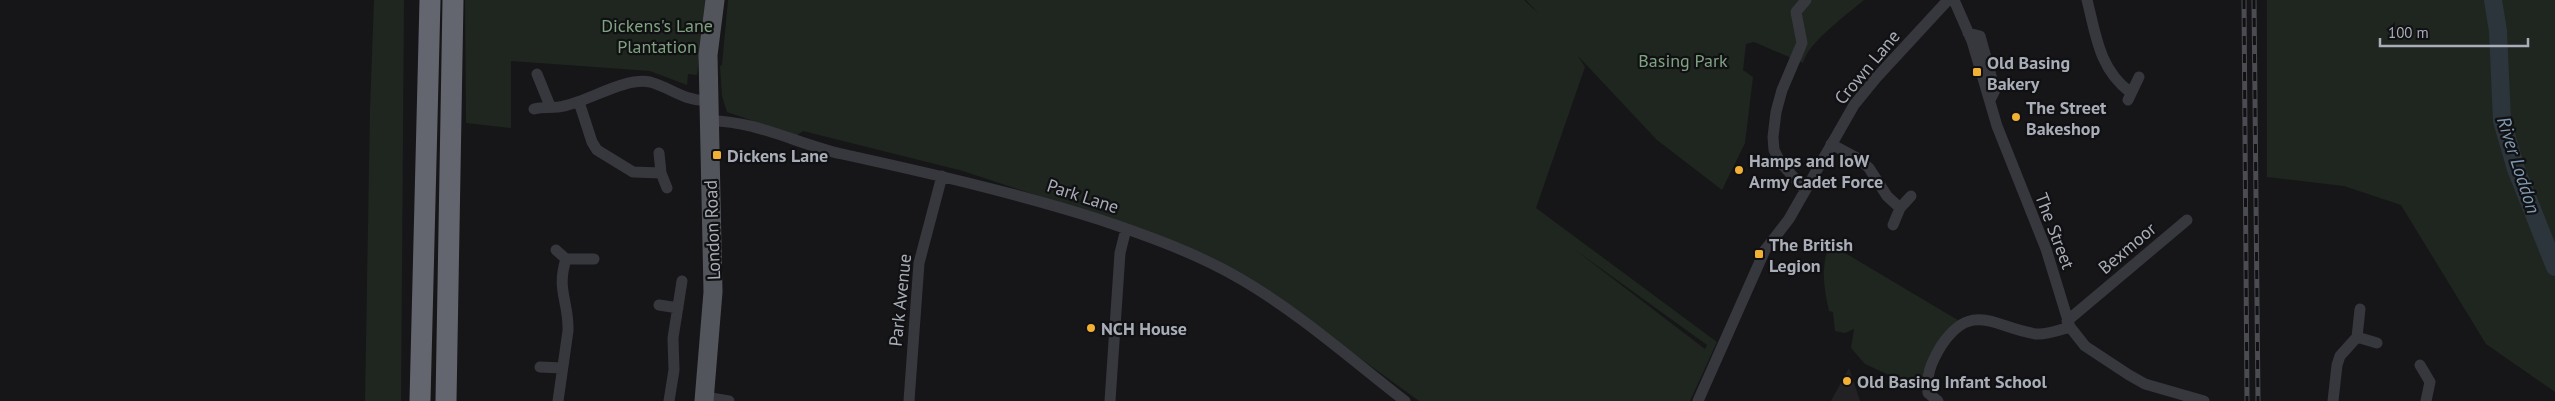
<svg xmlns="http://www.w3.org/2000/svg" width="2555" height="401" font-family="'PT Sans',sans-serif">
<style>
.built{fill:#222225}
.green{fill:#1e261f;fill-rule:evenodd}
.lines{fill:none;stroke-linecap:round;stroke-linejoin:round}
.river{stroke:#2c353c;stroke-width:18}
.minor{stroke:#37383d;stroke-width:11}
.primary{stroke:#53555c;stroke-width:19}
.motorway{stroke:#63666e;stroke-width:21}
.rail-casing{stroke:#4a4c52;stroke-width:5}
.rail{stroke:#111113;stroke-width:3;stroke-dasharray:9;stroke-linecap:butt}
.poi-dot{fill:#f2b134;stroke:#111113;stroke-width:2}
.labels{text-anchor:middle;dominant-baseline:central;stroke-width:4.5;stroke-linejoin:round;paint-order:stroke}
.park-label{font-size:18px;fill:#7fa381;stroke:#111113}
.poi-label{font-size:18px;font-weight:bold;fill:#a8adb8;stroke:#111113;text-anchor:start}
.street-label{font-size:18px;fill:#a8adb8;stroke:#111113}
.water-label{font-size:19px;font-style:italic;fill:#7f9bb3;stroke:#111113}
</style>
<rect width="100%" height="100%" fill="#161618"/>
<path class="built" d="M1849,368L1860,401H1831Z"/>
<path class="green" d="M374,0H404L401,401H365L370,110Z
M465,0H706L697,75L688,74L687,85L650,71L511,61V128L466,123Z
M728,0H1524L1538,13L1526,0H1864C1848,14 1808,42 1803,63L1754,42L1746,44L1743,70L1753,77L1745,143L1722,190L1657,140L1578,56L1585,67L1536,208L1717,342L1690,401H1419L1292,309L1114,221L963,171L803,131L796,136L727,112L722,96L720,66L722,65ZM1574,249L1707,345L1705,349Z
M2267,0H2555V392L2486,344L2401,205L2344,186L2267,177Z
M1830,244L1961,322L1945,339L1928,393L1865,364L1851,348L1854,329L1845,333L1835,331L1833,312L1829,311C1824,288 1820,266 1830,244Z"/>
<g class="lines">
<path class="river" d="M2493,0L2498,31L2502,121L2516,169L2555,267"/>
<path class="minor" d="M1954,0L1972,41L1997,126L2046,249L2070,327L2085,346L2129,375L2145,384L2204,401
M2087,0C2096,35 2099,69 2130,92
M1968,33L1980,36L1995,90L1990,100
M537,74L550,106
M2128,100L2139,77
M579,102L592,142L597,150L633,172L661,173
M534,109C544,106 553,109 564,106C589,101 625,77 650,82C672,88 681,100 708,101
M709,121C755,120 797,144 842,154C929,173 1016,193 1101,220C1148,236 1196,253 1239,278C1298,312 1351,359 1405,401
M1831,144L1859,159L1869,168L1887,196L1900,208
M659,153L661,173L667,188
M1805,190L1780,162L1774,150L1773,137L1776,112L1782,90L1802,43L1796,12L1806,0
M1893,225L1900,208L1911,196
M556,250L566,259H594
M659,305L678,308
M2067,321L2187,220
M2357,337L2377,343
M2420,365L2430,382L2426,401
M540,367L562,368
M705,397L729,401
M558,401L568,331C569,301 556,291 566,259
M669,401L674,370L673,338L682,281
M909,401L919,263L942,176
M1110,401L1120,253L1126,229
M1698,401L1765,250L1789,219L1854,105L1876,78L1948,0
M1938,401L1928,393C1926,374 1931,363 1941,346C1972,299 1995,328 2036,334C2047,335 2060,330 2070,327
M2333,401L2337,365L2340,356L2357,337L2360,309"/>
<path class="primary" d="M704,401L713,292L708,55L715,0"/>
<path class="motorway" d="M420,401L430,0
M446,401L453,0"/>
<g class="rail-casing">
<path id="rail" d="M2244,0L2247,401
M2254,0L2258,401"/>
</g>
<use href="#rail" class="rail"/>
</g>
<g class="poi-dot">
<rect x="1972" y="67" width="10" height="10" rx="2.5"/>
<circle cx="2016" cy="117" r="5"/>
<rect x="712" y="150" width="10" height="10" rx="2.5"/>
<circle cx="1739" cy="170" r="5"/>
<rect x="1754" y="249" width="10" height="10" rx="2.5"/>
<circle cx="1091" cy="328" r="5"/>
<circle cx="1847" cy="381" r="5"/>
</g>
<g class="labels">
<g class="park-label">
<text x="657" y="25">Dickens's Lane<tspan x="657" dy="21">Plantation</tspan></text>
<text x="1683" y="60">Basing Park</text>
</g>
<g class="poi-label">
<text x="1987" y="62">Old Basing<tspan x="1987" dy="21">Bakery</tspan></text>
<text x="2026" y="107">The Street<tspan x="2026" dy="21">Bakeshop</tspan></text>
<text x="727" y="155">Dickens Lane</text>
<text x="1749" y="160">Hamps and IoW<tspan x="1749" dy="21">Army Cadet Force</tspan></text>
<text x="1769" y="244">The British<tspan x="1769" dy="21">Legion</tspan></text>
<text x="1101" y="328">NCH House</text>
<text x="1857" y="381">Old Basing Infant School</text>
</g>
<g class="street-label">
<text transform="translate(1867 67) rotate(-50)">Crown Lane</text>
<text transform="translate(1083 196) rotate(18)">Park Lane</text>
<text transform="translate(712 230) rotate(-92)">London Road</text>
<text transform="translate(2055 231) rotate(69)">The Street</text>
<text transform="translate(2127 248) rotate(-40)">Bexmoor</text>
<text transform="translate(900 300) rotate(-84)">Park Avenue</text>
</g>
<g class="water-label">
<text transform="translate(2519 165) rotate(72)">River Loddon</text>
</g>
</g>
<path d="M2380 38v8h148v-8" fill="none" stroke="#a8adb8" stroke-width="2.5"/>
<text x="2388" y="38" font-size="15" fill="#a8adb8" stroke="#111113" stroke-width="4" paint-order="stroke">100 m</text>
</svg>
